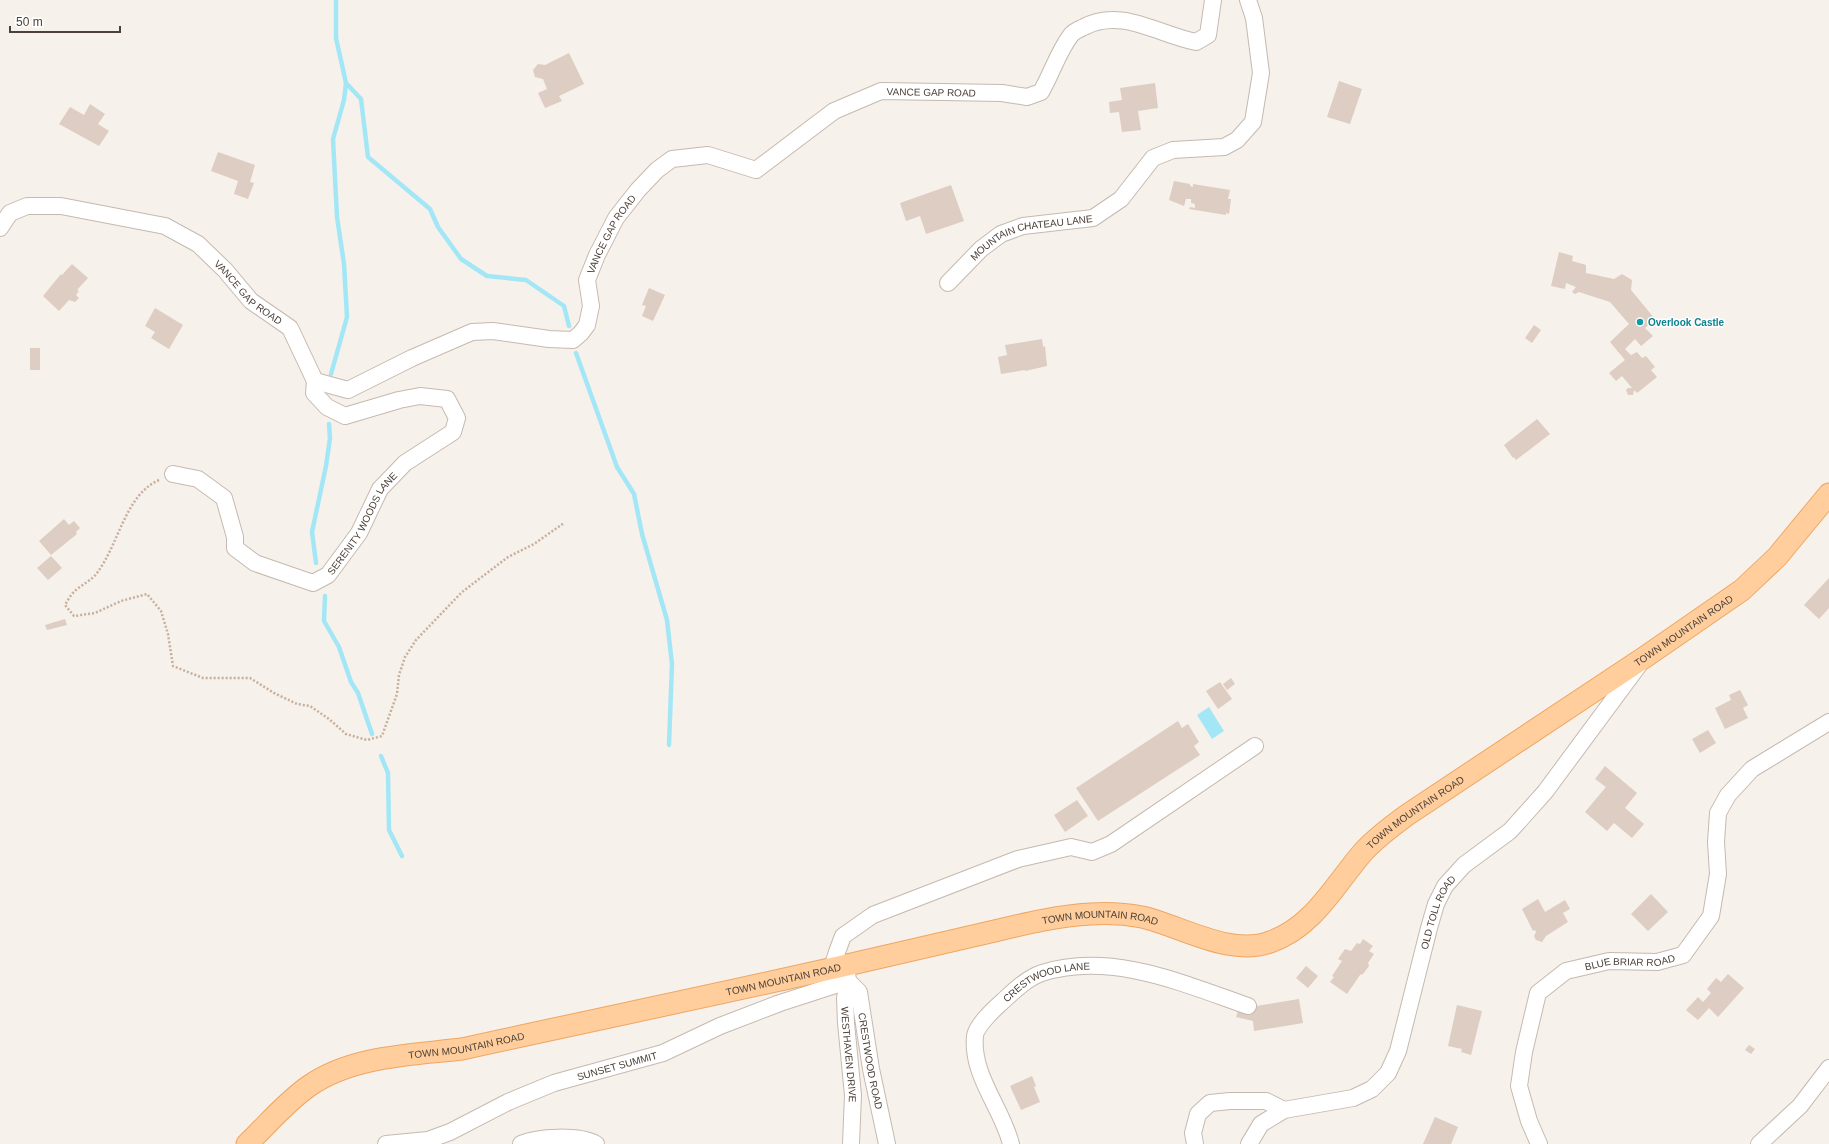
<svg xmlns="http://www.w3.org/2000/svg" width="1829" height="1144" font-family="Helvetica,sans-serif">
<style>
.water{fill:#a3e7f7}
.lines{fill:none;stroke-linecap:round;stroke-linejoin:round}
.stream{stroke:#a3e7f7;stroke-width:4.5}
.building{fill:#ddcdc2}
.minor-casing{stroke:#c6b9af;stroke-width:18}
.major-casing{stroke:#efa661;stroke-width:23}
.path{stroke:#c7af9c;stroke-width:2.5;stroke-dasharray:2 2;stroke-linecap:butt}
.minor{stroke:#fff;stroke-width:16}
.major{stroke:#ffce9c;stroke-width:21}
.culture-dot{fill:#0f9aa8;stroke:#fff;stroke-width:1.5}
.labels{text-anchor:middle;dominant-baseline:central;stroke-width:3;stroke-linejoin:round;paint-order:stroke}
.street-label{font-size:10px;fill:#4c4038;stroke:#fff}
.culture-label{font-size:10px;font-weight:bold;fill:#0d838f;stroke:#fff;text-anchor:start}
</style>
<rect width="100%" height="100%" fill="#f7f1eb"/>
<path class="water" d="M1209,707L1224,731L1212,739L1197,715Z"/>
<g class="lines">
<path class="stream" d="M346,83L361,99L368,157L430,209L438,227L461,259L487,276L526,280L564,306L569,326
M576,353L617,467L634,494L642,534L667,620L672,664L669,745
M331,374L347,317L344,264L337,217L333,139L344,100L346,83L336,38V0
M316,563L312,532L326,466L330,438L329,424
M325,596L324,621L339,647L351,682L358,693L372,734
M381,756L388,773L389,830L402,856"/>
</g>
<path class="building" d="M569,53L584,84L559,96L562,101L545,108L538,93L547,89L543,79L535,77L533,70L538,64L545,65Z
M1339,81L1362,89L1350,124L1327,117Z
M1155,83L1158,108L1138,111L1141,130L1122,132L1119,112L1110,113L1109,102L1122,100L1120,88Z
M90,104L105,114L98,124L109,131L99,146L59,124L70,107L84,115Z
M218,152L255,165L250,182L254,183L248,199L234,194L238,181L211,171Z
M1174,181L1190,184V186L1193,187V184L1230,190L1228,199H1231L1229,214L1226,213V215L1189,209L1190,207L1195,208V204L1191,203V199H1186L1184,206L1169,200Z
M951,185L964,221L926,234L920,216L906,221L900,203Z
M1559,252L1573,256L1572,261L1586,265V273L1614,279L1622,274L1632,280L1631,290L1655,319L1645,328L1653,336L1641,346L1635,339L1625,349L1631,355L1637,352L1642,358L1646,356L1655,367L1651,370L1657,377L1637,393L1634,390L1633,395H1628L1626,390L1628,388H1632L1622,376L1616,381L1609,373L1625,360L1610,342L1629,324L1610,302L1579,292L1575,294L1572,292L1576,287L1566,283L1565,289L1551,286Z
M72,264L88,278L77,290L79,291L76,295L79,298L75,302L69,300L59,311L43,296L61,274L62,275Z
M649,288L665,295L653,321L642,316L646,306L642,305Z
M155,308L183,325L169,349L151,338L155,332L145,326Z
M1534,325L1541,330L1532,343L1525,338Z
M1042,339L1043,347L1045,346L1047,366L1025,371V370L1001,374L998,357L1007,355L1005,345Z
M30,348H40V370H30Z
M1537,419L1550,434L1516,460L1514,457L1513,458L1504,445Z
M64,519L69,525L74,521L80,528L76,532L77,534L51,555L39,541Z
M51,556L62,568L48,580L37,568Z
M1829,578V608L1819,619L1804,605Z
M65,619L67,625L47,630L45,625Z
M1231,678L1235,684L1227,690L1223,684Z
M1220,682L1232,699L1218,709L1206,691Z
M1740,690L1748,705L1743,708L1748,718L1725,729L1715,708L1731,700L1729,695Z
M1178,721L1182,728L1188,724L1199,742L1194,746L1200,755L1098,821L1076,788Z
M1708,730L1716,743L1700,753L1692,739Z
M1605,766L1637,793L1625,808L1644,824L1632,838L1614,823L1607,831L1585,812L1606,787L1595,779Z
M1077,800L1088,816L1065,832L1054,815Z
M1651,894L1668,912L1648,931L1631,914Z
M1538,899L1545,912L1565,900L1570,909L1563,913L1568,922L1546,936L1542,942L1536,940L1534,936L1536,932L1535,930L1533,931L1522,909Z
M1363,939L1373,946L1369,951L1374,954L1368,963L1369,966L1363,974L1360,975L1347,994L1330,982L1334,977L1332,976L1342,961L1338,959L1345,949L1351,951L1357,943L1360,944Z
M1306,966L1318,976L1308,988L1296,978Z
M1728,974L1744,988L1718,1017L1709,1008L1698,1020L1686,1010L1698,997L1703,1002L1711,993L1707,989L1716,978L1721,982Z
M1299,999L1303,1023L1254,1031L1253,1021L1236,1017L1240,1004L1250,1007Z
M1457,1005L1482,1011L1471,1055L1461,1052L1462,1049L1448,1046Z
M1749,1045L1755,1049L1751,1054L1745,1050Z
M1032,1076L1036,1086L1034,1087L1040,1102L1021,1110L1010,1086Z
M1435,1117L1458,1127L1451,1144H1423Z"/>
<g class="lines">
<g class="minor-casing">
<g id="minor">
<path id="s1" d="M0,228L10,213L27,206H61L165,226L198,244L225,270L251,301L290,328L315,381L348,390L412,358L472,332L493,331L549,339L573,340L581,333L587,325L591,306L587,280L597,255L616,218L638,190L657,170L672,159L708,155L756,170L834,111L881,91L1002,93L1027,97L1041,92C1052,73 1058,52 1071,35C1074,31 1080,29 1084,27C1121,7 1159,35 1196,42L1208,35L1213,0"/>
<path id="s2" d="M948,283L981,249L1001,234L1023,226L1093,218L1121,199L1153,158L1173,150L1224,147L1237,140L1253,122L1261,73L1254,18L1248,0"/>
<path id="s3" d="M173,474L198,479L224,498L235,537V548L255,563L313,583L328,575L359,533L380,489L405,463L453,432L457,418L447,399L420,396L399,400L345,416L327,407L314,393L315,381"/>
<path d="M832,968L837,952L843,936L873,915L1018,859L1071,847L1092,852L1111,844L1255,746"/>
<path id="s4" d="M847,973L848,981L845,998L846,1023L853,1095L851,1144"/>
<path id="s5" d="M386,1144L428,1140L450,1132L508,1102L554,1083L663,1053L720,1026L780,1003L848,981L859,992L871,1069L887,1144"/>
<path d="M521,1144C538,1136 580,1135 596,1144"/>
<path id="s6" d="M1011,1144C1002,1108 971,1075 975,1036C976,1026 995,1008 1003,1001C1014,991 1027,978 1042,973C1111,951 1184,984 1248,1006"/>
<path d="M1195,1144L1193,1133L1198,1114L1210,1103L1230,1101H1266L1284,1110"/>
<path id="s7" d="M1249,1144L1261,1124L1284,1110L1353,1098L1372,1089L1388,1073L1398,1051L1429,928L1436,904L1445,886L1464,865L1510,831L1545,792L1639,665"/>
<path id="s8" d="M1539,1144L1529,1121L1519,1086L1524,1052L1538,993L1566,971L1609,961L1657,962L1683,955L1711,916L1718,874L1716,842L1718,813L1728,795L1752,769L1829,722"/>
<path d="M1759,1144L1800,1106L1829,1068"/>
</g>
</g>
<g class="major-casing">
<g id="major">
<path id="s9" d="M247,1144C267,1125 286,1102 309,1086C352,1056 411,1055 462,1049C593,1020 725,993 856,963C899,953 942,943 986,933C1020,925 1055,916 1091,914C1107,913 1126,914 1142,917C1181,926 1230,957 1270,942C1314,927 1335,884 1364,851C1377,837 1392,826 1407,815L1645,657L1742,590L1777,557L1829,494"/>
</g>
</g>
<path class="path" d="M159,480C125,495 119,544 97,573C92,580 83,584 76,590C71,594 68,600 65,605L74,616L95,613L121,601L147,594L161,611L168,634L173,666L203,678H250L274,693L297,704L310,706L329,719L346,734L367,740L382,736L397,694L399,675L405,657L416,640L462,592L508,557L534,544L564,523"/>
<use href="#minor" class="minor"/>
<use href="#major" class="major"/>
</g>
<circle class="culture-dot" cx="1640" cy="322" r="4"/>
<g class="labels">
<g class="street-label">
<text stroke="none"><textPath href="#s1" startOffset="1173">VANCE GAP ROAD</textPath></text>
<text stroke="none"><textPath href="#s1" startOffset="789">VANCE GAP ROAD</textPath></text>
<text stroke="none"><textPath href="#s2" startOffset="100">MOUNTAIN CHATEAU LANE</textPath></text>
<text stroke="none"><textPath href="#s1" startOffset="284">VANCE GAP ROAD</textPath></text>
<text stroke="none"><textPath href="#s3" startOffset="275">SERENITY WOODS LANE</textPath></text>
<text stroke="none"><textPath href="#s9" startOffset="1593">TOWN MOUNTAIN ROAD</textPath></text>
<text stroke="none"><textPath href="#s9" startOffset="1269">TOWN MOUNTAIN ROAD</textPath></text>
<text stroke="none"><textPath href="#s7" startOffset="333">OLD TOLL ROAD</textPath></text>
<text stroke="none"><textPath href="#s9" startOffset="897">TOWN MOUNTAIN ROAD</textPath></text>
<text stroke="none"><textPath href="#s8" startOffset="257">BLUE BRIAR ROAD</textPath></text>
<text stroke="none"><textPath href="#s9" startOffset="573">TOWN MOUNTAIN ROAD</textPath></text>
<text stroke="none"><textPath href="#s6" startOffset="210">CRESTWOOD LANE</textPath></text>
<text stroke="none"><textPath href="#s9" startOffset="249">TOWN MOUNTAIN ROAD</textPath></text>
<text stroke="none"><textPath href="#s4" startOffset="82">WESTHAVEN DRIVE</textPath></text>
<text stroke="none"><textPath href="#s5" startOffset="578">CRESTWOOD ROAD</textPath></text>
<text stroke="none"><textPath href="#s5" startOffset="246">SUNSET SUMMIT</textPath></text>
</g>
<g class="culture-label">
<text x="1648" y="322">Overlook Castle</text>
</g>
</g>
<path d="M10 26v6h110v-6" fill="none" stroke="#4c4038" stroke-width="2"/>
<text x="16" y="26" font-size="12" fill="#4c4038" stroke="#ffffff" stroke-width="3" paint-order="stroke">50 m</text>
</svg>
